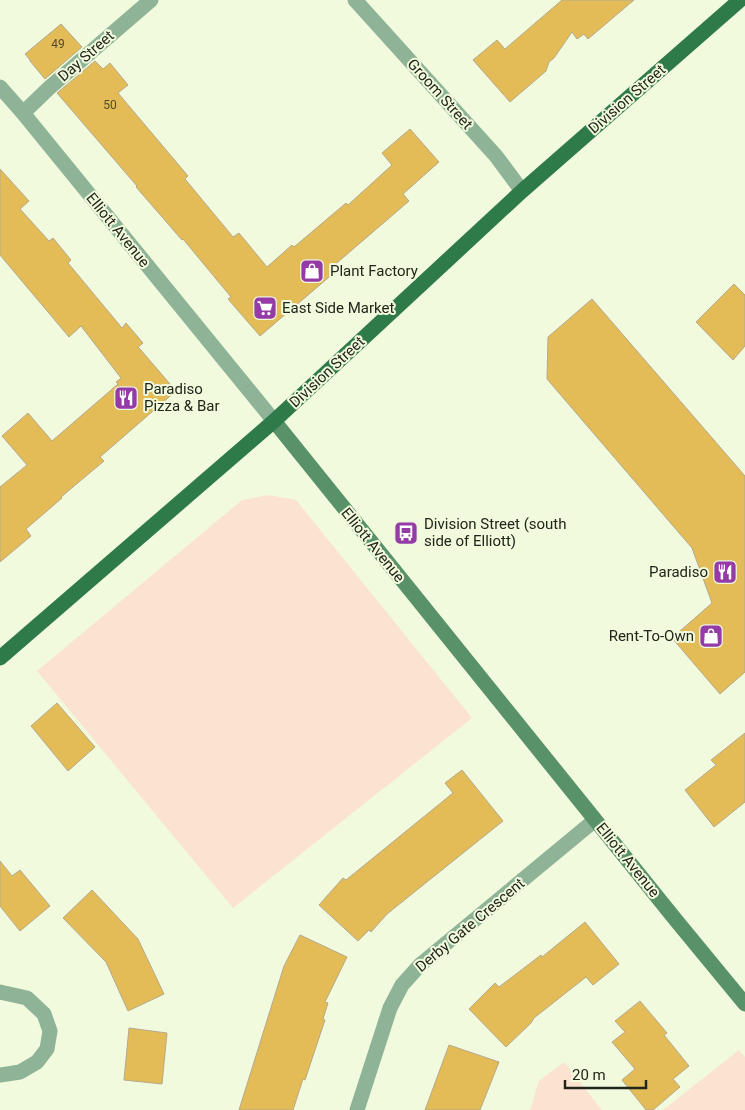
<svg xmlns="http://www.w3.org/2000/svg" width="745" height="1110" font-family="Roboto,sans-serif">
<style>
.green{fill:#fce2d0}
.building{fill:#e3bc57;stroke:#b4a98d}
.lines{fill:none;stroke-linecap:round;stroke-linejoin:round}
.street{stroke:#8eb397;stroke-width:15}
.secondary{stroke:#599269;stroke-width:15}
.primary{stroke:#2e7a49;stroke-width:15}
.labels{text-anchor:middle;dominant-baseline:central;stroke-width:4;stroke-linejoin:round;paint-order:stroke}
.number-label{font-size:12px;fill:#524b29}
.street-label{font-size:15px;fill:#22251a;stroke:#f1fadc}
.poi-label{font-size:15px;fill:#22251a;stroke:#f1fadc;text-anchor:start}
</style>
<rect width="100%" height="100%" fill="#f1fadc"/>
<path class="green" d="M269,495L296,500L472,718L233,908L37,671L242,500Z
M739,1050L745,1057V1110H663Z
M564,1062L602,1110H530L539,1081Z"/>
<path class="building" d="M562,0H634L588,39L584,34L577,39L572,32L554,58L549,62L546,71L510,102L473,60L497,40L505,49Z
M61,24L82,47L45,79L30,61V60L25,54Z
M95,61L103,69L110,63L128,85L118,93L188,176L185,179L233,237L239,233L267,267L292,245L294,247L346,203L348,205L392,165L382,153L410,129L439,162L403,194L409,201L331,268L335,272L260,336L228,299L231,297L183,239L182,240L136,187L137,186L57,93Z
M0,169L29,201L20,209L49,241L53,238L71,260L68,263L122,328L126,323L143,343L138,347L140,349L176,391L100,457L104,461L61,497L62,498L26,529L31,536L0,562V487L27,465L2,436L28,413L52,441L118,384L116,382L121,378L81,326L69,337L0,255Z
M734,284L745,295V346L733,360L696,322Z
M592,299L745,476V672L720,694L672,638L712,603L692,548L547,379L548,337Z
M57,703L95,747L68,771L31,726Z
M745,733V802L714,827L685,790L716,765L711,760Z
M462,770L503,821L387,914L371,932L369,930L358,941L319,905L343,878L346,880L453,793L445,783Z
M0,861L12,876L20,870L50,906L20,931L0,906Z
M92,890L138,939L164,994L128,1011L106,962L63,918Z
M585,922L619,964L593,985L586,977L534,1018L531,1023L506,1047L469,1009L495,983L499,987L541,955L542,957Z
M300,935L347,957L325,1002L328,1003L323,1019L325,1020L305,1080L303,1079L293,1110H239L284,966Z
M640,1001L667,1033L664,1035L689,1066L673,1079L680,1087L653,1110H646L622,1080L635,1069L612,1042L625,1032L615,1021Z
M129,1028L167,1033L162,1084L124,1080Z
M449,1045L499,1062L480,1110H425Z"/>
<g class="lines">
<path class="street" d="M355,0L496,156L522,191
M0,87L23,113L274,421
M23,113L49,88L151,0
M0,992L27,998L44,1014L50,1031L47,1049L37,1062L20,1072L0,1075
M357,1110L390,1008L402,985L420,965L595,820"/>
<path class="secondary" d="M274,421L675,919L745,1004"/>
<path class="primary" d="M0,658L274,421L522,191L740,0"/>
</g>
<defs>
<g id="shop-square" transform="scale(1.25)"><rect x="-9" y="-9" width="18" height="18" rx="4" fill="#943ba7" stroke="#f1fadc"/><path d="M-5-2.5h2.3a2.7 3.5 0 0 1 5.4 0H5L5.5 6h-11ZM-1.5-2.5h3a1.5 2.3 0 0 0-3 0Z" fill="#fff"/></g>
<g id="supermarket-square" transform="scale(1.25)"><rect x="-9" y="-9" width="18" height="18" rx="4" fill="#943ba7" stroke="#f1fadc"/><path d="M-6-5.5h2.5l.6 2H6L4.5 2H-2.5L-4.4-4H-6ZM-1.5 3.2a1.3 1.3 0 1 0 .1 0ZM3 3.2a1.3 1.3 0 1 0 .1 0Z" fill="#fff"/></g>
<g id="restaurant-square" transform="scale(1.25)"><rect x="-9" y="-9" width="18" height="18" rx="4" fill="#943ba7" stroke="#f1fadc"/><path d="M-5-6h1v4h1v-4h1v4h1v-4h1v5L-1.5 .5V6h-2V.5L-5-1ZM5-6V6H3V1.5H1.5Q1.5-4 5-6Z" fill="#fff"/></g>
<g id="bus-square" transform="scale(1.25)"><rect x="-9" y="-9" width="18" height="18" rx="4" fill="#943ba7" stroke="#f1fadc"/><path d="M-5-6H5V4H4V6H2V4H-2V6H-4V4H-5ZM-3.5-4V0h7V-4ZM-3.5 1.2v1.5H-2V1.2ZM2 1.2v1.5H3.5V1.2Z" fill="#fff"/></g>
</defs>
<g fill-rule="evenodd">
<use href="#shop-square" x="312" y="271"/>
<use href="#supermarket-square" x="265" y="308"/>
<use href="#restaurant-square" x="126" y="398"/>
<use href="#bus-square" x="406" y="533"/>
<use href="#restaurant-square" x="725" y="572"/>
<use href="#shop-square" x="711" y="636"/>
</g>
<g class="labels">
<g class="number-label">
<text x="58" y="44">49</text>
<text x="110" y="105">50</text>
</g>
<g class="street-label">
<text transform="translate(86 56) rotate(-41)">Day Street</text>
<text transform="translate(440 94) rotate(48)">Groom Street</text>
<text transform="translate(627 99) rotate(-41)">Division Street</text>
<text transform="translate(118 230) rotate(51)">Elliott Avenue</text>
<text transform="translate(327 372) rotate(-43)">Division Street</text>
<text transform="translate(373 545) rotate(51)">Elliott Avenue</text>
<text transform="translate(628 860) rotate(51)">Elliott Avenue</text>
<text transform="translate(470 925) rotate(-40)">Derby Gate Crescent</text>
</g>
<g class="poi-label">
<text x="330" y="271">Plant Factory</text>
<text x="282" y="308">East Side Market</text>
<text x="144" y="389">Paradiso<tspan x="144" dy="17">Pizza &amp; Bar</tspan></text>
<text x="424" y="524">Division Street (south<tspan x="424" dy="17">side of Elliott)</tspan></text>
<text x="708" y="572" text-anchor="end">Paradiso</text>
<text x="694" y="636" text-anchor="end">Rent-To-Own</text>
</g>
</g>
<path d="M565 1080v8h81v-8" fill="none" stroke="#22251a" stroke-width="2.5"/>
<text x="572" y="1080" font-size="15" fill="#22251a" stroke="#f1fadc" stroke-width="4" paint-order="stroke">20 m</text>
</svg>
